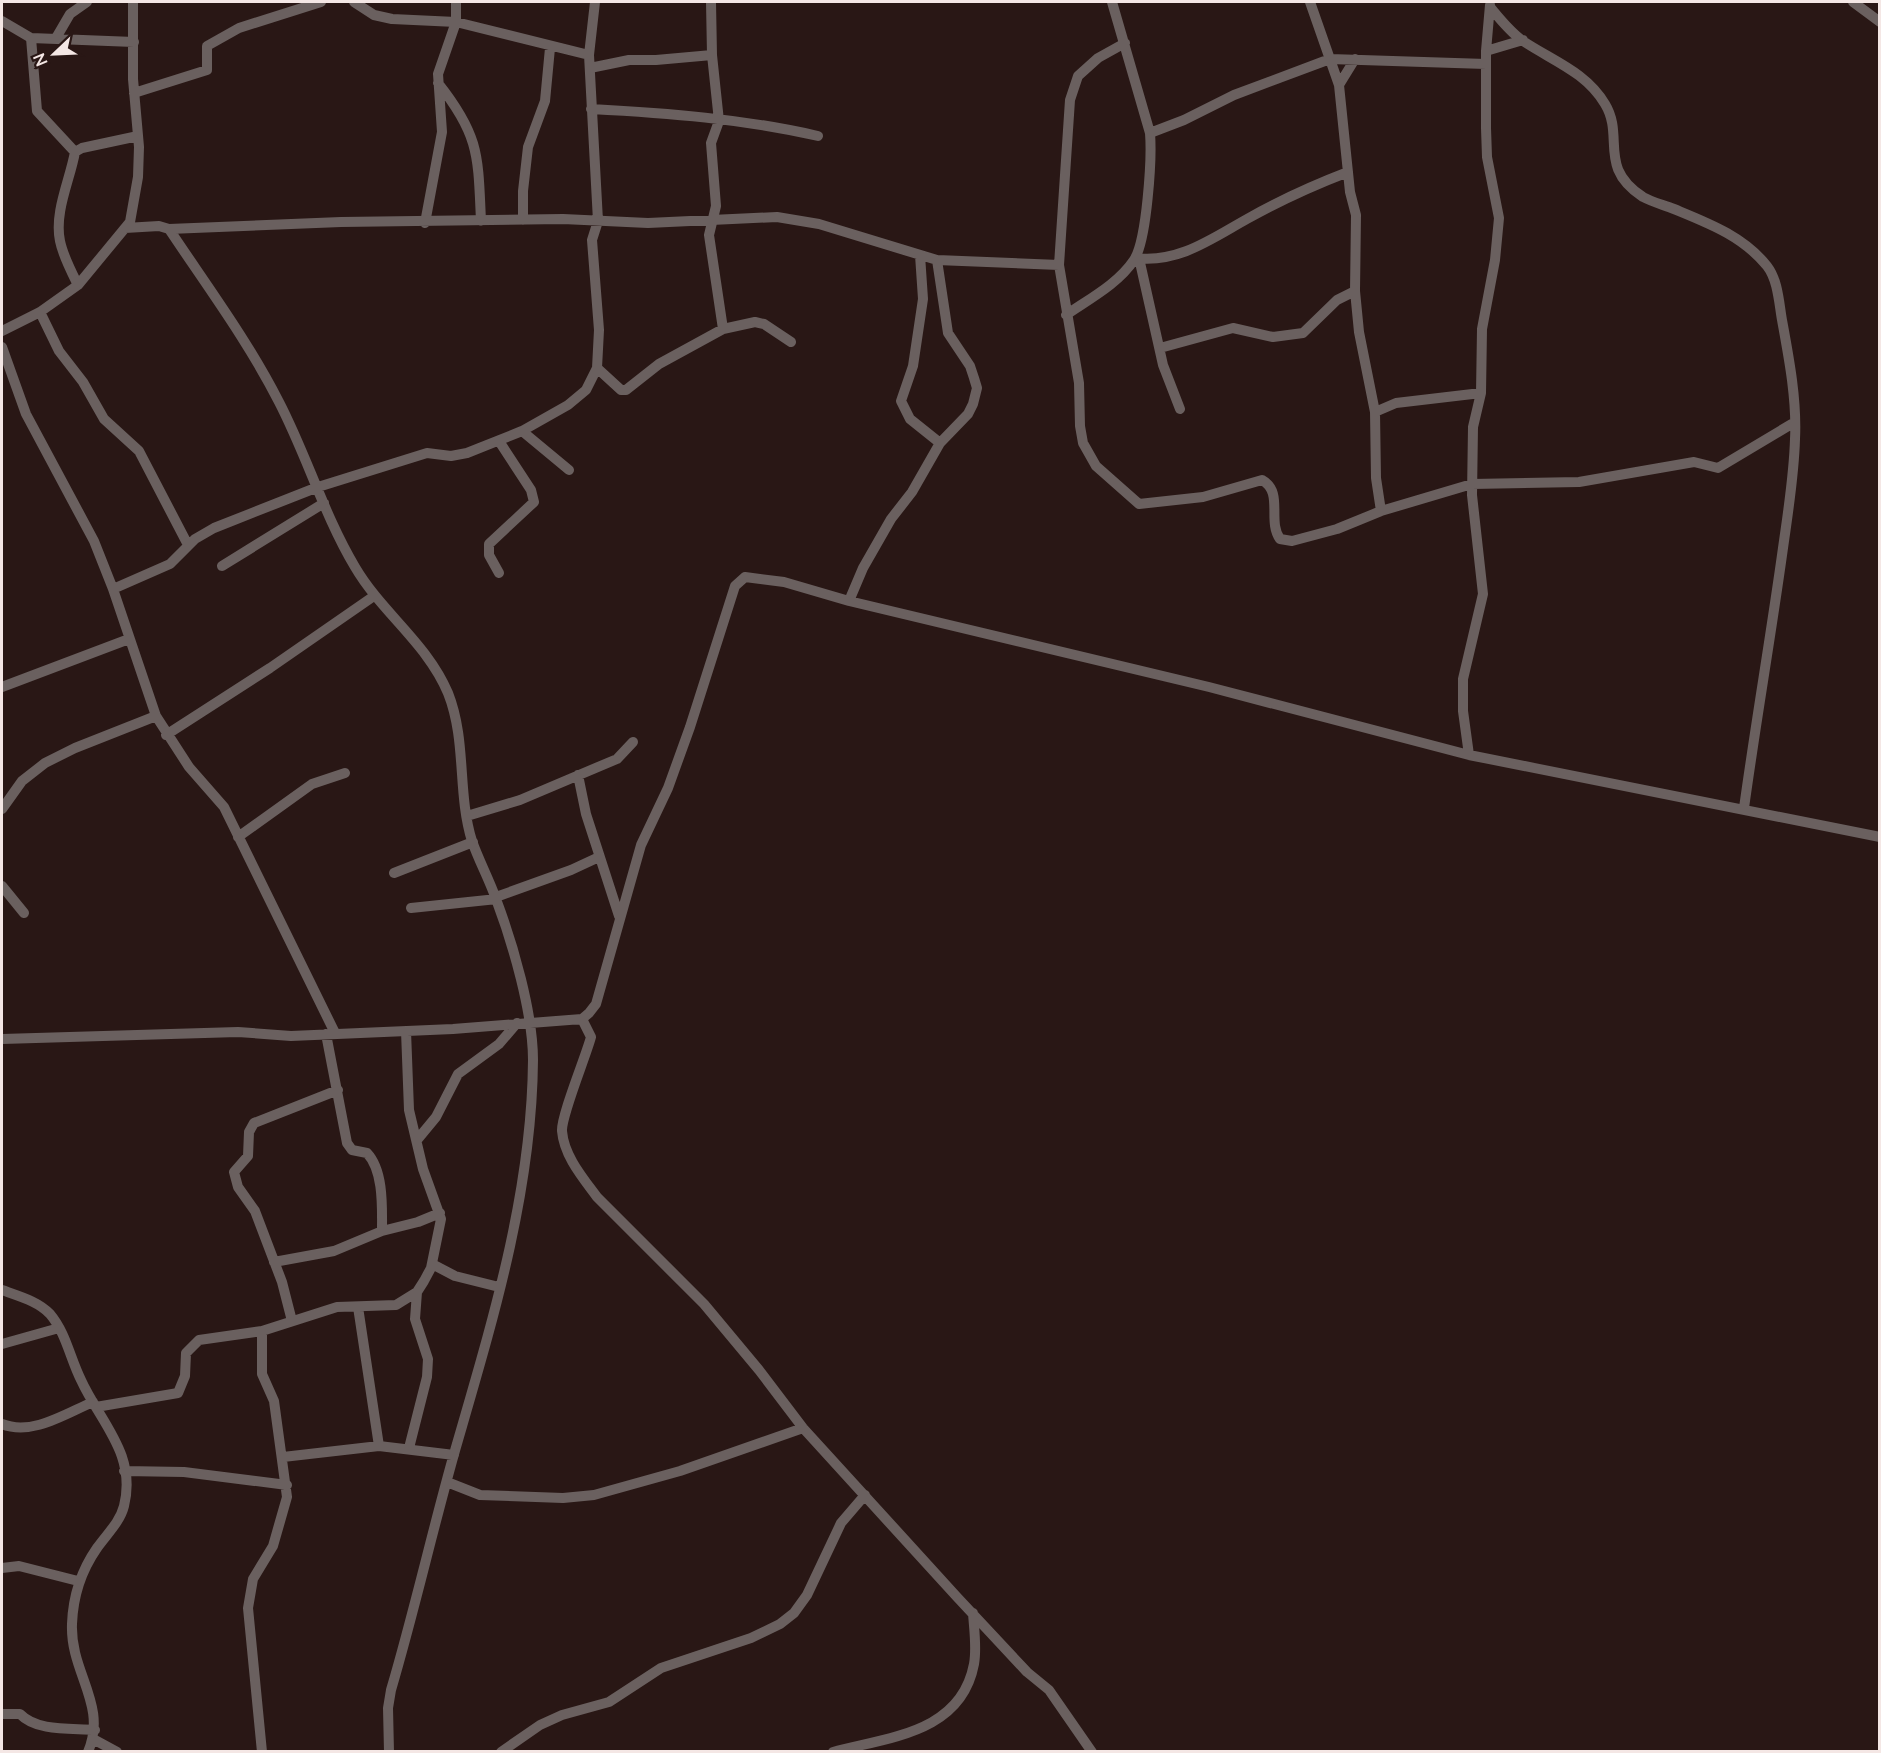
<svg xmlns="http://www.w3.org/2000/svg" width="1881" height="1753" font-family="Lato,sans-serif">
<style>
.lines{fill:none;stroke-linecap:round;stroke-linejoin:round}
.minor{stroke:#6a605f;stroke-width:10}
</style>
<rect width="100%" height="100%" fill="#291715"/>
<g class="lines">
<path class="minor" d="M354,2L374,15L392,19L456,22L589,55
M711,2L712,55L719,121L711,143L716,206L709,235L723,329
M1310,2L1339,85L1350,192L1356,215L1355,291L1359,332L1375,412L1376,478L1381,511
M1853,2L1880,22
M1490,7C1500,19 1510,32 1523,41C1553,61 1586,72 1605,104C1625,137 1597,167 1643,197C1652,202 1664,205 1674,209C1708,223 1743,236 1767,266C1778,280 1779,303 1782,320C1789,358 1797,400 1795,439C1794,476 1788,512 1783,548C1771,635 1756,721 1744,808
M2,21L31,38L134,42
M31,38L37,111L75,152
M56,38L70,14L87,2
M1125,43L1098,58L1078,76L1070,100L1059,265L1079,383L1080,426L1083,443L1096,466L1139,504L1203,497L1262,480C1284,492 1267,521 1280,539L1292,541L1337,529L1381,511L1472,484L1579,482L1694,462L1718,468L1795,422
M1486,51L1523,40
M590,68L629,60H656L712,55
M438,83C480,136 478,156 481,221
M1339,85L1355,59
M134,93L207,70V46L239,28L321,2
M591,109C667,113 744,119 818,136
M1150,133L1184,120L1234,95L1330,59L1486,64
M523,220V191L528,147L545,101L550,48
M425,223L442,132L438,74L456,22V2
M125,228L159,226L169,229C207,286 248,341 279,402C307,456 324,515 355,567C382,613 427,643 448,693C467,741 457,793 472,841C479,861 489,879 496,899C513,944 533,1013 533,1060C532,1195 491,1326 454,1454C432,1532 414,1612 391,1690L388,1708L389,1752
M169,229L341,222L563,219L648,223L777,217L819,224L937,260L1059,265
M920,255L923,299L913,366L901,401L910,419L940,443
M1136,258C1179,263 1211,239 1247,219C1279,201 1314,185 1348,172
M1139,258L1163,365L1180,409
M78,285C71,271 63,256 60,241C54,212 70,180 75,152L82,148L138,136
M40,312L59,351L83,382L104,419L139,451L188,545
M1066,315C1089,299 1118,284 1134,260C1147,240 1152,158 1150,133L1112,2
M2,331L40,312L78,285L130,222L138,177L139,147L133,79V2
M2,347L26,414L94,541L113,589L156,716L189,767L224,807L335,1033
M1160,348L1233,328L1273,337L1303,333L1337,300L1355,291
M597,368L621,390H626L659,364L723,329L755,322L764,324L791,342
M1375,412L1396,403L1481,393
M522,431L569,470
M222,566L324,503
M499,573L489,555V544L534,502L531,490L499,441
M113,589L170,564L195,539L214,528L318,487L427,453L451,456L467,453L522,431L568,405L586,390L597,368L599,330L592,240L598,221L589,55L595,2
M849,601L863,568L891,519L912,492L940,443L968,414L973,404L977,388L974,378L970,366L948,333L937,260
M2,687L129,639
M166,735L270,668L374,596
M1469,755L1463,711V679L1483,594L1472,495L1473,427L1481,393L1482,329L1495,260L1499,218L1487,157L1486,128V51L1490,5
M578,775L586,814L619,916
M2,809L22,781L45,763L75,748L156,716
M467,816L520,800L617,759L633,742
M238,837L312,784L345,773
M394,873L473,842
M2,886L24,913
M496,897L571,870L599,857
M411,908L497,899
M582,1019L591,1037C586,1056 561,1116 562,1131C564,1156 583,1178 597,1197L704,1304L759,1370L803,1428L957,1597L1027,1672L1049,1690L1092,1752
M326,1034L347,1143L352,1150L367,1153C384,1171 382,1208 382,1231
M2,1039L238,1032L291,1036L453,1029L582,1019L589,1013L596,1004L641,845L668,788L690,727L735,586L745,577L784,582L849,601L1209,687L1469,755L1880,837
M417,1140L436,1117L458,1074L499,1044L517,1023
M274,1262L334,1251L382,1231L418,1222L440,1213
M432,1264L455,1276L499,1287
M2,1290C18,1296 38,1301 50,1314C66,1333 70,1358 81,1380C100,1422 137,1454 124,1506C120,1522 107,1534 97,1548C81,1571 73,1596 72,1624C70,1673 108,1704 88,1752
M358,1307L379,1446
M292,1321L282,1282L255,1211L238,1187L234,1172L248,1156L249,1132L254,1123L338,1090
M262,1331V1374L274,1401L287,1497L273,1546L253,1579L248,1608L262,1752
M2,1344L59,1328
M96,1407L178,1393L185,1376L186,1353L199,1340L262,1331L337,1307L396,1305L417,1292L424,1281L431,1268L441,1219L423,1169L409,1110L406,1031
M2,1424C32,1436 65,1414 93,1402
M409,1448L427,1377L428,1359L415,1319L417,1292
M283,1457L379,1446L454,1455
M124,1471L184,1472L287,1485
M447,1482L480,1495L563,1498L594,1495L680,1471L803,1428
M2,1568L19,1566L78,1581
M2,1714H20C37,1732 72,1728 95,1730
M93,1739L117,1752
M501,1752L540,1725L562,1715L609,1702L661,1668L751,1638L780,1624L794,1613L807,1595L841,1523L865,1495
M833,1752C889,1737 961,1733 974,1664C977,1648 974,1629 973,1613"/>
</g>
<rect width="1881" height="1753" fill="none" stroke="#f4e7e5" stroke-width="6"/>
<g transform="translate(54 54) rotate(247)" stroke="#291715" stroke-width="4.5" paint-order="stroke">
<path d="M0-4.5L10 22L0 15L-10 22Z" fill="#f4e7e5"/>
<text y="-9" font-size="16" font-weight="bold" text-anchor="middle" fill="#f4e7e5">N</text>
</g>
</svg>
